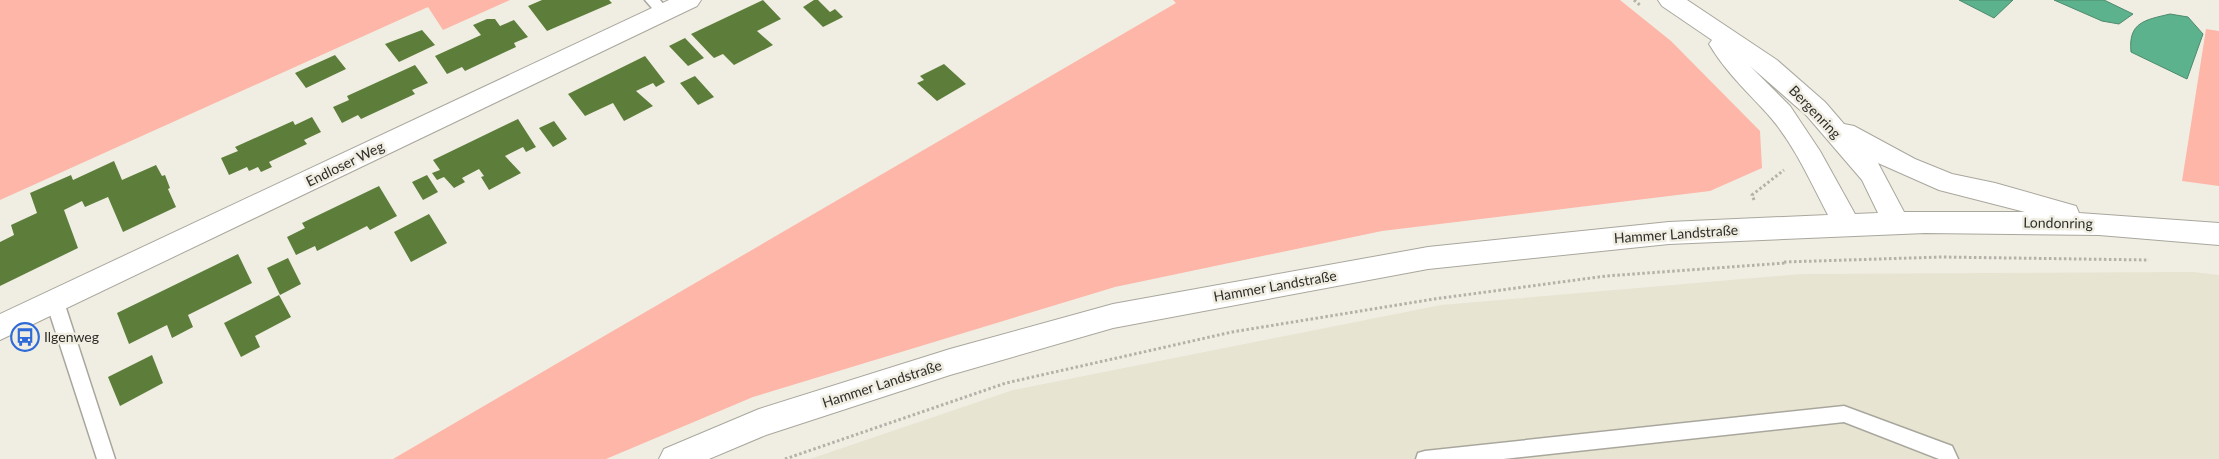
<svg xmlns="http://www.w3.org/2000/svg" width="2219" height="459" font-family="Lato,sans-serif">
  <style>
    .built { fill: #e7e4d1 }
    .green { fill: #fdb6a7 }
    .water { fill: #5bb28c; stroke: #4e8a6e }
    .building { fill: #5d7e3b }
    .lines { fill: none; stroke-linecap: round; stroke-linejoin: round }
    .service-casing { stroke: #a9a79d; stroke-width: 3 }
    .minor-casing { stroke: #a9a79d; stroke-width: 2 }
    .secondary-casing { stroke: #a9a79d; stroke-width: 2 }
    .path { stroke: #b3b1a8; stroke-width: 3; stroke-dasharray: 2.5 2.5; stroke-linecap: butt }
    .service { fill: #fff; fill-rule: evenodd }
    .minor { fill: #fff; fill-rule: evenodd }
    .secondary { fill: #fff; fill-rule: evenodd }
    .labels { text-anchor: middle; stroke-width: 5; stroke-linejoin: round; paint-order: stroke }
    .street-label { font-size: 14px; fill: #2e2e29; stroke: #f0eee3 }
    .poi-label { font-size: 14px; fill: #2e2e29; stroke: #f0eee3; text-anchor: start }
  </style>
  <rect width="100%" height="100%" fill="#f0eee3"/>
  <path class="built" d="M2193 272 2219 275V459H810L1013 390 1441 305 1801 274Z"/>
  <path class="green" d="M0 0H510L443 30 428 7 0 200Z
    M1173 0H1620L1671 41 1760 131 1762 168 1710 191 1382 231 1115 287 753 397 606 459H393L1176 3Z
    M2206 29 2219 31V186L2182 181Z"/>
  <path class="water" d="M1959 0H2013L1994 18Z
    M2054 0H2104L2133 14 2119 24 2102 21Z
    M2170 14 2188 17 2203 34 2187 79 2131 52C2128 22 2145 20 2170 14Z"/>
  <path class="building" d="M542 0H609L612 3 547 31 528 6Z
    M763 0 781 19 757 31 773 45 734 65 723 54 714 58 710 54 691 34Z
    M814 0H818L830 12 835 9 843 17 823 27 803 7Z
    M487 19H495L500 26 514 20 528 37 514 43 516 47 465 71 462 67 447 74 435 56 481 35 473 25Z
    M422 30 435 45 399 62 385 44Z
    M685 38 704 58 688 66 669 46Z
    M335 55 346 69 306 88 295 73Z
    M645 56 665 82 656 87 653 83 636 91 653 106 624 121 613 103 585 116 568 94Z
    M944 64 966 84 937 101 917 83 924 80 920 76Z
    M415 65 428 83 412 90 415 94 361 119 358 115 342 123 333 107 349 100 347 96Z
    M695 76 714 97 698 105 680 83Z
    M312 117 321 132 304 140 307 144 269 162 272 167 261 172 258 167 249 171 247 167 229 175 221 158 238 151 235 147 293 121 295 125Z
    M518 119 536 147 526 152 523 147 505 156 521 173 489 190 481 177 484 176 479 169 462 178 465 182 454 188 444 177 437 180 432 173 440 170 433 160Z
    M554 121 567 139 553 147 539 128Z
    M114 161 122 180 156 165 162 176 165 175 170 188 168 189 176 207 123 232 108 197 85 207 82 201 64 210 78 248 0 286V242L14 235 11 225 37 213 30 193 71 175 73 180Z
    M427 175 438 192 423 200 412 182Z
    M379 186 397 216 370 230 367 226 317 251 315 246 296 255 287 237 305 228 302 223Z
    M429 214 447 243 411 262 394 232Z
    M238 254 252 283 188 315 193 327 172 338 167 325 129 344 117 313Z
    M288 258 301 284 280 295 267 268Z
    M279 295 291 317 255 336 260 347 241 357 224 323Z
    M152 355 163 383 120 406 108 377Z"/>
  <g class="lines">
    <defs>
      <path id="service" d="M645 0H660L670 12 668 15H658Z
        M55 295 61 297 64 302 115 459H97L46 302 49 297Z
        M1844 406 1952 446 1958 459H1939L1844 422 1503 459H1416L1418 453 1425 451Z"/>
      <path id="minor" d="M669 0H701L697 6 0 340V314Z"/>
      <path id="secondary" d="M1658 0H1687L1777 60 1825 102 1844 124 1854 126 1915 159 1952 174 1995 183 2076 206 2079 213 2219 223V245L2099 235 1925 233 1669 244 1428 269 1113 328 950 375 766 435 709 459H659L664 449 759 409 950 349 1113 304 1428 247 1669 222 1828 215C1811 183 1795 146 1771 118 1750 94 1726 73 1709 44L1712 40 1662 6ZM1750 66 1807 116 1862 180 1878 213 1855 214 1820 151 1790 106ZM1878 163 1939 190 2025 212H1904Z"/>
    </defs>
    <use href="#service" class="service-casing"/>
    <use href="#minor" class="minor-casing"/>
    <use href="#secondary" class="secondary-casing"/>
    <path class="path" d="M1634 0 1641 6
      M1754 200 1752 195 1784 170
      M1784 262 1942 257 2149 260
      M785 459 1006 383 1232 332 1434 299 1606 276 1785 263"/>
    <use href="#service" class="service"/>
    <use href="#minor" class="minor"/>
    <use href="#secondary" class="secondary"/>
  </g>
  <defs>
    <symbol id="bus-ring" viewBox="-11 -11 22 22"><circle r="9.5" fill="#f0eee3" stroke="#2e6ad8" stroke-width="1.5"/><path d="M-5-6H5V4H4V6H2V4H-2V6H-4V4H-5ZM-3.5-4V0h7V-4ZM-3.5 1.2v1.5H-2V1.2ZM2 1.2v1.5H3.5V1.2Z" fill="#2e6ad8"/></symbol>
  </defs>
  <g fill-rule="evenodd">
    <use href="#bus-ring" x="9" y="321" width="32" height="32"/>
  </g>
  <g class="labels">
    <g class="street-label">
      <text transform="translate(1815 112) rotate(46)" y="5">Bergenring</text>
      <text transform="translate(345 164) rotate(-26)" y="5">Endloser Weg</text>
      <text transform="translate(2058 223) rotate(1)" y="5">Londonring</text>
      <text transform="translate(1676 234) rotate(-4)" y="5">Hammer Landstraße</text>
      <text transform="translate(1275 286) rotate(-10)" y="5">Hammer Landstraße</text>
      <text transform="translate(882 384) rotate(-18)" y="5">Hammer Landstraße</text>
    </g>
    <g class="poi-label">
      <text x="44" y="342">Ilgenweg</text>
    </g>
  </g>
</svg>
